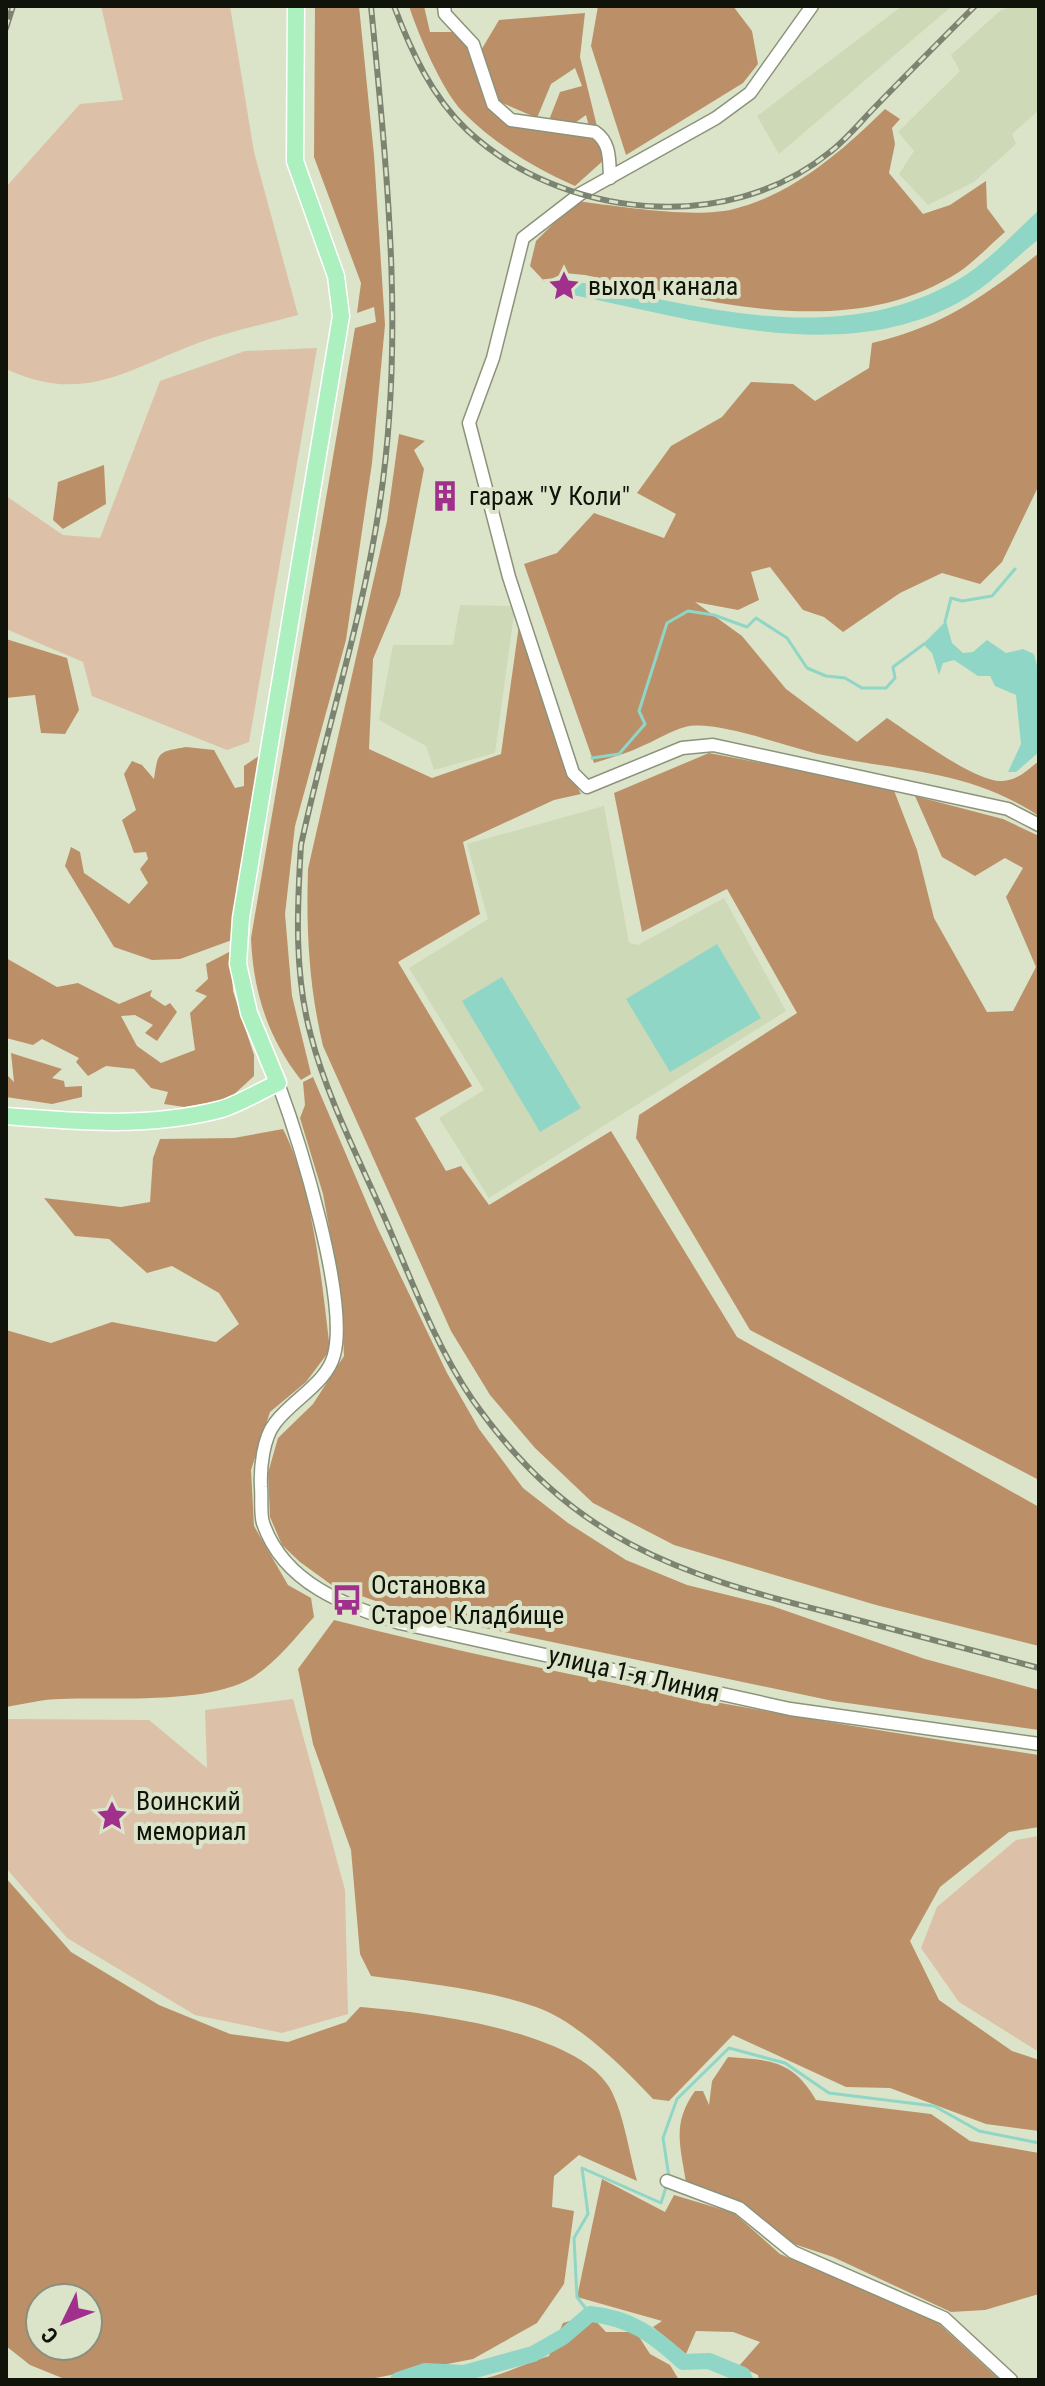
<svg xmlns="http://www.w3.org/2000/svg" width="1045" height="2386" font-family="'Roboto Condensed',sans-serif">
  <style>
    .built { fill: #ced9b7 }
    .green { fill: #dcc0a7 }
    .forest { fill: #bb9069; fill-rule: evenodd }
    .water { fill: #8fd6c7 }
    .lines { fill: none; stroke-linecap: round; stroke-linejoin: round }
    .stream { stroke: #8fd6c7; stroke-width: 3 }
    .river { stroke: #8fd6c7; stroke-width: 16 }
    .minor-casing { stroke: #8b937a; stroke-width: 15 }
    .major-casing { stroke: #fff; stroke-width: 19 }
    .minor { stroke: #fff; stroke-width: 12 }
    .major { stroke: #adf0c0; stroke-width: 16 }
    .rail-casing { stroke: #7d8371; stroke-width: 6 }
    .rail { stroke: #dbe4c9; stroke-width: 3; stroke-dasharray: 9; stroke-linecap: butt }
    .labels { text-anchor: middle; stroke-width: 8; stroke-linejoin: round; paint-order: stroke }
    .poi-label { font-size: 26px; fill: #10130a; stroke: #dbe4c9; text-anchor: start }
    .street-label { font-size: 26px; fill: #10130a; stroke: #dbe4c9 }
  </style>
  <rect width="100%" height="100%" fill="#dbe4c9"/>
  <path class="built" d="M902 6H952L779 154 757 116Z
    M1014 6H1039V110L1012 134 1016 144 974 182 928 205 899 174 914 151 898 132 960 71 951 55 1001 10Z
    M460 605 515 606 495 753 434 770 426 746 379 720 393 645H453Z
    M604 806 629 943 638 945 724 898 786 1011 489 1198 439 1118 484 1090 409 968 488 919 467 844Z"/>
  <path class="green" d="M101 6H230L254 152 298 315C265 324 230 331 198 343 126 370 84 405 6 369V187L80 104 123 100Z
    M317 348 249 742 227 750 92 696 83 662 6 629V496L63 535 100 538 160 381 245 351Z
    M293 1699 345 1890 348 2014 282 2033 195 2015 67 1938 6 1868V1719L149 1720 207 1768 205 1710Z
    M1039 1836V2052L959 2002 921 1948 937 1907 1016 1840Z"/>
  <path class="forest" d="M315 6H359L374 155 385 325 372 463 346 640 295 826 285 914 292 996 311 1074 301 1080C268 1038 253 992 251 938L355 328 376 322 374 307 357 313 361 283 314 157Z
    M409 6H424L430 32H455L466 41 509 123 558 134H591L586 115 572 125 549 120 560 92 582 86 575 68 551 84 537 118 500 102 480 52 499 20 585 13 580 57 605 159 575 186C534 168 493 143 462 111 442 90 418 34 409 6Z
    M598 6H733L752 31 758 64 743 83 626 155 591 46Z
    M885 109 900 119 892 128 895 144 889 173 923 214 950 205 986 181 987 208 1005 232C990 245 975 261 959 272 848 344 704 300 585 275L564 273 545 282 530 266 536 241 576 201C618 206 694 219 734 209 794 194 843 150 885 109Z
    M1039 253V485L1002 562 980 584 942 573 900 593 843 632 824 617 803 610 770 567 751 572 759 600 738 610 695 602 742 636 786 689 857 742 887 718C910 733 976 783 1002 781 1019 780 1027 770 1039 761V816C967 769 903 772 823 755 790 748 715 719 685 727 670 731 655 741 640 747 626 754 609 758 594 763L524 564 557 553 594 513 664 538 676 514 637 493 671 446 722 417 751 382 793 384 815 401 869 368 872 343C941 327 984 297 1039 253Z
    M399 434 425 441 414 450 424 469 400 595 373 659 369 749 432 778 501 754 519 625 566 765 581 794 554 800 463 842 480 914 398 962 472 1086 415 1118 446 1171 461 1166 489 1205 611 1131 737 1337 1039 1507V1646L876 1605 674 1545 593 1503 535 1448 490 1395 451 1331 323 1046C309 987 306 930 308 869L387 521Z
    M104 465 106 504 63 529 53 520 58 482Z
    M6 639 67 658 79 710 65 734 41 733 35 695 6 698Z
    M186 747 214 750 235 788 244 786V766L260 755 232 940 180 959 152 960 114 947 65 866 71 847 80 852 84 873 129 904 148 883 140 869 148 859 146 852 134 853 122 820 136 810 124 774 132 761 142 765 154 779C158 751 158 752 186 747Z
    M709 753 893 788 917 850 934 918 987 1012 1013 1011 1036 967 1006 897 1023 868 1005 858 975 876 942 857 915 796 1003 819 1039 836V1480L750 1330 636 1138 639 1115 797 1013 727 889 642 932 614 793Z
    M231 951 233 991 254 1055V1076L229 1099 184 1107 164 1104 168 1092 151 1088 134 1069 106 1066 88 1076 76 1062 79 1058 42 1039 33 1045 6 1038V958L57 987 78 983 119 1004 152 990 150 996 165 1006 170 1003 177 1012 157 1041 145 1033 153 1025 135 1015 121 1016 137 1046 161 1063 195 1050 190 1013 207 996 195 991 208 979 206 964Z
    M11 1053 62 1069 52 1078 64 1081 65 1087 82 1086V1097L52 1104 6 1097V1074L14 1082Z
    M313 1077 377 1227 447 1373 479 1429 523 1488 568 1523 626 1560 687 1585 772 1606 925 1659 1039 1690V1730L833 1701 404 1611 333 1586 300 1562 282 1545 270 1517 268 1473 278 1438 313 1404 344 1356 341 1293 323 1194 300 1118 305 1105 303 1082Z
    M283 1129C313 1188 322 1283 330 1350L306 1382 270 1412 251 1470 254 1526 288 1585 311 1598 314 1617C294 1639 272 1668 246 1681 199 1704 113 1697 61 1699 43 1699 24 1704 6 1707V1330L51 1343 112 1322 216 1342 239 1324 219 1293 172 1266 147 1273 109 1239 75 1236 44 1198 121 1207 150 1202 153 1158 160 1139 234 1138Z
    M334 1620C565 1679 803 1720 1039 1755V1827L1009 1832 940 1887 910 1941 939 2000 1012 2051 1039 2060V2131L986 2124 890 2088 846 2087 733 2035 669 2101 653 2099C624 2068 577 2021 536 2007 485 1989 425 1983 371 1976L360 1954 351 1850 313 1744 298 1669Z
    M6 1878 71 1952 159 2005 230 2034 288 2042 346 2022 360 2007C423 2012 582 2030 612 2092 625 2119 629 2153 637 2181L579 2155 554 2176 552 2207 574 2211 564 2284 537 2323 473 2359 365 2380H67L30 2365 6 2346ZM40 2298H88V2346H40Z
    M728 2057C770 2060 793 2060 816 2100L931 2114 970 2141 1039 2153V2294L985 2310 951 2312 833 2257 791 2243 748 2207 686 2182C680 2145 672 2123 695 2091H703L709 2105 712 2081Z
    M602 2179 665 2212 674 2195 734 2213 780 2254 935 2320 1000 2380H759L758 2375 739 2366 760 2342 733 2332 696 2331 686 2354 653 2327 662 2321 577 2297Z
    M590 2315 606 2332H636L650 2354 670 2365 679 2380H475C502 2376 523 2364 549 2356L563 2323Z"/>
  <path class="water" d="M1039 210V239C1016 257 993 282 968 297 848 370 695 319 568 294L570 280C695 306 837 349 956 281 986 264 1013 234 1039 210Z
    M946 621 952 643 963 653 973 652 987 640 1006 653 1023 649 1034 654 1039 674V752L1016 772H1008L1021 744 1016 695 995 686 990 676H978L954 660 943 663 939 675 932 653 923 644Z
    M717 944 761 1018 670 1072 626 999Z
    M502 977 581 1108 540 1132 462 1001Z"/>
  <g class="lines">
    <path class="stream" d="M945 622 951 598 962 601 992 596 1015 569
      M592 758 619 754 645 724 639 711 667 623 688 611 714 615 747 627 756 618 787 638 807 668 826 676 845 678 862 688H886L895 678 893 667 924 644
      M669 2177 663 2138 677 2099 729 2048 785 2063 829 2093 934 2106 979 2131 1039 2143
      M590 2314 577 2297 574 2238 588 2214 582 2168 661 2203 667 2184"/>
    <path class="river" d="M398 2380 425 2371 464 2373 533 2354 563 2337 590 2314C631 2318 653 2335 683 2362L709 2361 743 2375 745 2380"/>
    <defs>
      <path id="minor" d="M444 6 445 14 473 44 493 104 511 120 595 132C611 143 609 160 610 178
        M812 6 750 93 716 118 580 194 523 238 493 358 469 423 509 577 573 773 587 787 682 748 713 745 1008 809 1039 825
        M278 1083C299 1140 349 1299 334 1355 327 1383 292 1400 275 1423 263 1438 260 1468 261 1487 262 1498 260 1513 263 1523 284 1584 345 1605 400 1623L790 1709 1039 1744
        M667 2181 739 2208 793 2252 944 2318 1011 2380"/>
      <path id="major" d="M6 1116C78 1122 151 1128 222 1109 241 1103 260 1091 278 1083L249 1013 238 964 241 918 341 316 336 276 295 161 296 6"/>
    </defs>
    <use href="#minor" class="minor-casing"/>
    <use href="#major" class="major-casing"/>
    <use href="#minor" class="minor"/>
    <use href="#major" class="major"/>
    <defs>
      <path id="rail" d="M371 6C387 172 405 336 380 502 363 618 326 730 301 845 297 909 294 974 311 1036 327 1097 358 1157 383 1214 410 1276 434 1343 472 1399 571 1540 676 1574 835 1614 903 1632 971 1650 1039 1668
        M394 6C411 51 432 97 467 130 562 219 727 236 830 152 847 139 862 120 877 105 909 72 942 39 975 6
        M6 28 13 6"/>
    </defs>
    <use href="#rail" class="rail-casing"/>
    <use href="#rail" class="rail"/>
  </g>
  <defs>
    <symbol id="sight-bare" viewBox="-9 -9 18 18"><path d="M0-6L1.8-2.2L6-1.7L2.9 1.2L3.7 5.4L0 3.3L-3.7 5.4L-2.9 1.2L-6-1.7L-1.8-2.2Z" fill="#a1308c" stroke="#dbe4c9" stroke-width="2.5" paint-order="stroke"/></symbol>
    <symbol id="building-bare" viewBox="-9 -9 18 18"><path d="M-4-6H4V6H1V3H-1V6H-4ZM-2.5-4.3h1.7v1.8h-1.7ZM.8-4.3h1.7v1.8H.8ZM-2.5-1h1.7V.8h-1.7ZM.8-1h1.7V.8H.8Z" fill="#a1308c" stroke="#dbe4c9" stroke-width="2.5" paint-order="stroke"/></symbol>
    <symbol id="bus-bare" viewBox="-9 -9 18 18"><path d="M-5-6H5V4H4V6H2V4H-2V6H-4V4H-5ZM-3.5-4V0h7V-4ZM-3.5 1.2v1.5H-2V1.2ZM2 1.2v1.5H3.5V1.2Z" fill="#a1308c" stroke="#dbe4c9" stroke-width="2.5" paint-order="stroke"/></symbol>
  </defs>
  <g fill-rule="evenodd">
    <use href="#sight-bare" x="542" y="264" width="44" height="44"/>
    <use href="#building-bare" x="423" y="474" width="44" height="44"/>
    <use href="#bus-bare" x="325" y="1578" width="44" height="44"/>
    <use href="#sight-bare" x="90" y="1794" width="44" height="44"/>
  </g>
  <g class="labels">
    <g class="poi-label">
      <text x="588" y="295">выход канала</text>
      <text x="469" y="505">гараж "У Коли"</text>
      <text x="371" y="1594">Остановка<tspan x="371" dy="30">Старое Кладбище</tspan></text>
      <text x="136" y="1810">Воинский<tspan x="136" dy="30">мемориал</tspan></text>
    </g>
    <g class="street-label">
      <text transform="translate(634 1674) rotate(13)" y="9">улица 1-я Линия</text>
    </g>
  </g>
  <rect width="1045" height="2386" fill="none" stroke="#10130a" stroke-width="16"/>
  <g transform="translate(64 2322) rotate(227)"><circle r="38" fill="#dbe4c9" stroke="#8a907d" stroke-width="2"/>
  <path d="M0-6L14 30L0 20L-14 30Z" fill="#a1308c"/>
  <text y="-12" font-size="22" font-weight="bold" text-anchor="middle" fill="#10130a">С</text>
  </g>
</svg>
